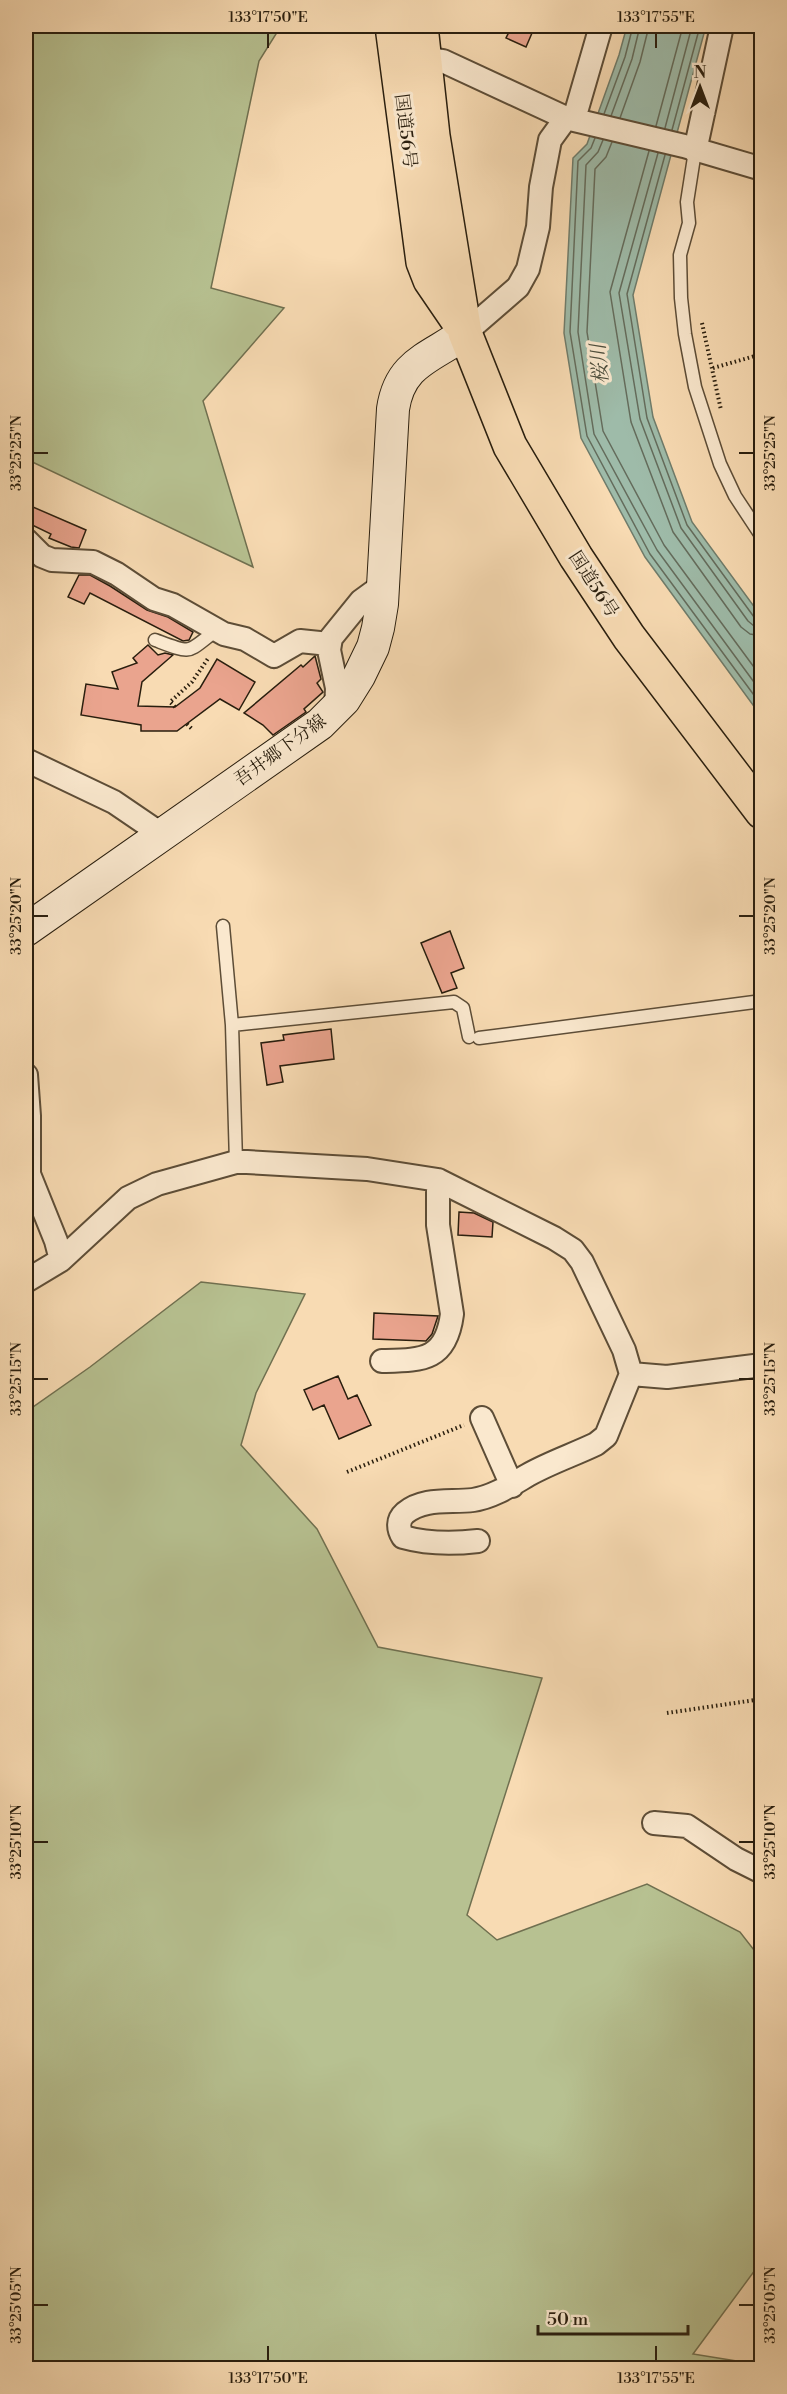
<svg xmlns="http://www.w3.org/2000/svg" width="787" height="2394" font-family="'Libre Bodoni','Noto Serif JP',serif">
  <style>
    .green { fill: #b7c191; stroke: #707050; stroke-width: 1.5 }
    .water { fill: #9ebba9; stroke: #6f7c6b; stroke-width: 1.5 }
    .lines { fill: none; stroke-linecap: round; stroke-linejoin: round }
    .shore { stroke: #646c5c; stroke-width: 1.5 }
    .building { fill: #eaa48e; stroke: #291e0e; stroke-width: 1.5 }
    .lane-casing { stroke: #5d4d37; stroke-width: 15 }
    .street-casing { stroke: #5d4d37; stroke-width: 26 }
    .secondary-casing { stroke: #291e0e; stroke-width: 34 }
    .highway-casing { stroke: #291e0e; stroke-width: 36 }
    .path { stroke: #291e0e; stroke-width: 4; stroke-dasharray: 1.5 3; stroke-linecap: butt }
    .lane { stroke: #fae8ce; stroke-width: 12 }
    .street { stroke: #fae8ce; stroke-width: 22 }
    .secondary { stroke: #fae8ce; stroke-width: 32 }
    .highway { stroke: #f8dbb3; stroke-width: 33 }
    .ticks { fill: none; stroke: #291e0e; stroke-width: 2 }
    .labels { text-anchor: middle; stroke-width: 6; stroke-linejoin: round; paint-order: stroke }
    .street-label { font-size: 18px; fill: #291e0e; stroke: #fae8ce }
    .water-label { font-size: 20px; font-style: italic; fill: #4c4d3c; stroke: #fae8ce }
    .neatline { fill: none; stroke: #291e0e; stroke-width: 2 }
    .ticks-label { font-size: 15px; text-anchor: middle; fill: #291e0e }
  </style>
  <rect width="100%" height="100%" fill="#f8dbb3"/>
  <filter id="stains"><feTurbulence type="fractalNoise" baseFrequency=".00333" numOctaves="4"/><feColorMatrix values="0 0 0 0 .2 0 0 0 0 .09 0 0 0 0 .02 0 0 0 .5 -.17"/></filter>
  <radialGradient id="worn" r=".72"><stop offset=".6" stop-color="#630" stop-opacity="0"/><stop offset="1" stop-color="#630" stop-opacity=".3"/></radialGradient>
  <path class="green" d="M26 26H281L259 61 211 288 284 308 203 401 253 567 26 459Z
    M201 1282 305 1294 256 1393 241 1445 317 1529 378 1647 542 1678 467 1915 497 1940 647 1884 740 1932 761 1959V2262L693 2354 761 2365V2368H26V1412L90 1367Z"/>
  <path class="water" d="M627 26H706L633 295 653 417 692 522 761 616V716L645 557 581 438 564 333 573 158 587 144 619 55Z"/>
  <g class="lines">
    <path class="shore" d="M604 114 625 57 633 26
      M611 116 632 59 640 26
      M620 118 640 62 649 26
      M656 126 683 26
      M665 128 692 26
      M672 130 700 26
      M595 138 591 148 578 161 570 332 587 436 650 554 762 706
      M603 140 598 152 586 165 578 332 594 434 657 550 762 693
      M612 142 606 157 595 169 587 332 603 431 664 545 762 678
      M649 151 610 292 631 422 673 532 741 627 750 634 762 636
      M658 153 619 293 640 419 681 528 748 621 754 626 762 627
      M665 155 627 294 647 418 687 525 754 617 762 619"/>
  </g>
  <path class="building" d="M512 26H535L526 47 506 38Z
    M26 504 86 530 79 548 71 547 49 538 51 534 26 522Z
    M79 575H90L110 586 147 610 168 617 193 632 189 640 183 641 90 593 84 604 68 597Z
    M148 645 158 655 165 653 173 655 142 682 138 706 175 707 200 688 217 659 255 682 239 710 220 699 177 731H141V725L81 715 86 684 118 689 112 672 137 663 133 658Z
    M315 656 321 679 317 683 323 692 304 709 306 712 273 735 263 725 244 713 301 665 303 667Z
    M450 931 464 968 451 973 457 988 442 993 421 943Z
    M331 1029 334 1059 280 1066 283 1082 267 1085 261 1043 284 1040 283 1035Z
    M459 1212 474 1213 493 1222 492 1237 458 1235Z
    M374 1313 438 1316 432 1334 426 1341 373 1339Z
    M338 1376 348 1399 357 1395 371 1425 339 1439 324 1405 313 1410 304 1390Z"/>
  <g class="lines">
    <defs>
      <path id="lane" d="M695 151 687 202 689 223 680 255 681 298 685 334 695 387 720 464 735 496 762 537
        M155 640C195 655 185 653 217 630
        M223 926 232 1025 236 1162
        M232 1025 454 1002 463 1008 469 1037
        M479 1038 762 1001"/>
      <path id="street" d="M424 58 443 61 566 118 684 146 762 169
        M574 119 601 26
        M695 151 722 26
        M465 333 518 287 528 269 538 227 541 187 550 140 566 118
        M26 540 42 556 52 560 93 562 117 574 154 599 173 605 224 634 245 639 274 656 300 641 329 644
        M336 709 337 688 329 650 331 638 361 601 383 585
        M26 760 114 802 161 834
        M26 1075 29 1116V1174L56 1241 61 1260
        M26 1281 61 1260 128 1198 157 1184 236 1162H247L367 1169 438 1180 554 1238 573 1250 582 1262 624 1350 631 1374 606 1436 596 1444C573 1455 549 1463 528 1475 511 1485 493 1497 473 1500 450 1503 425 1497 405 1513 397 1520 398 1529 403 1537 428 1544 452 1544 478 1541
        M382 1361C422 1360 446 1361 452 1314L438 1225V1180
        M631 1374 667 1377 762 1365
        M482 1418 512 1486
        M654 1823 687 1826 736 1859 762 1872"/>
      <path id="secondary" d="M26 930 320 724 344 700 359 676 373 647 378 628 382 604 393 409C400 362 431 358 465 333"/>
      <path id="highway" d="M392 26 423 262 430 280 458 321
        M421 26 433 136 465 333 510 446 576 557 629 637 762 812"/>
    </defs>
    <use href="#lane" class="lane-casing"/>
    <use href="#street" class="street-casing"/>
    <use href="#secondary" class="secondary-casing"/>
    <use href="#highway" class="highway-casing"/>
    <path class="path" d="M702 323 721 410
      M713 368 762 354
      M175 707 170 702 192 682 209 657
      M187 724 192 729
      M347 1472 464 1425
      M667 1713 762 1699"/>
    <use href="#lane" class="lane"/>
    <use href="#street" class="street"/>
    <use href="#secondary" class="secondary"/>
    <use href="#highway" class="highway"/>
  </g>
  <path class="ticks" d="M268 33V48M656 33V48M33 453H48M739 453H754M33 916H48M739 916H754M33 1379H48M739 1379H754M33 1842H48M739 1842H754M33 2305H48M739 2305H754M268 2346V2361M656 2346V2361"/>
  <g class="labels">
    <g class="street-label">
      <text transform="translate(406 131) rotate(83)" y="6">国道56号</text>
      <text transform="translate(594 584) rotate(57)" y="6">国道56号</text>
      <text transform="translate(280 750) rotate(-36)" y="6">吾井郷下分線</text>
    </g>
    <g class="water-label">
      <text transform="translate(599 364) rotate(-95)" y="7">桜川</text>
    </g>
  </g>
  <rect width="787" height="2394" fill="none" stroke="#f8dbb3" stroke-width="66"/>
  <g transform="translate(700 87)" stroke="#fae8ce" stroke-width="4.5" paint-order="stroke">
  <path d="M0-4.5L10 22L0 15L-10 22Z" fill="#291e0e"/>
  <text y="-9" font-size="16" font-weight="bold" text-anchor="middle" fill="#291e0e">N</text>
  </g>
  <path d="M538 2325v9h150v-9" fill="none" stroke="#291e0e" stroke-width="3"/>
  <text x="547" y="2325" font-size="18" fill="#291e0e" stroke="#fae8ce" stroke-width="4.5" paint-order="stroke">50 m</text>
  <rect x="33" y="33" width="721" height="2328" class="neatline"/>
  <g class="ticks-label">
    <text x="268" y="22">133°17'50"E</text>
    <text x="656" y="22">133°17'55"E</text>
    <text transform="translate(16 453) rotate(-90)" y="5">33°25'25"N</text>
    <text transform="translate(770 453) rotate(-90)" y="5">33°25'25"N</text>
    <text transform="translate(16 916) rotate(-90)" y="5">33°25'20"N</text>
    <text transform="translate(770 916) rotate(-90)" y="5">33°25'20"N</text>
    <text transform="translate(16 1379) rotate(-90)" y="5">33°25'15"N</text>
    <text transform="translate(770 1379) rotate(-90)" y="5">33°25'15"N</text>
    <text transform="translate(16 1842) rotate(-90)" y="5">33°25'10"N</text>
    <text transform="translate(770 1842) rotate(-90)" y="5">33°25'10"N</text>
    <text transform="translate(16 2305) rotate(-90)" y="5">33°25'05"N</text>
    <text transform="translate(770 2305) rotate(-90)" y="5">33°25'05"N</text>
    <text x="268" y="2383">133°17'50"E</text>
    <text x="656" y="2383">133°17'55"E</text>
  </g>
  <rect width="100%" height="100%" filter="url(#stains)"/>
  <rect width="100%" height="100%" fill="url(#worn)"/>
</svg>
